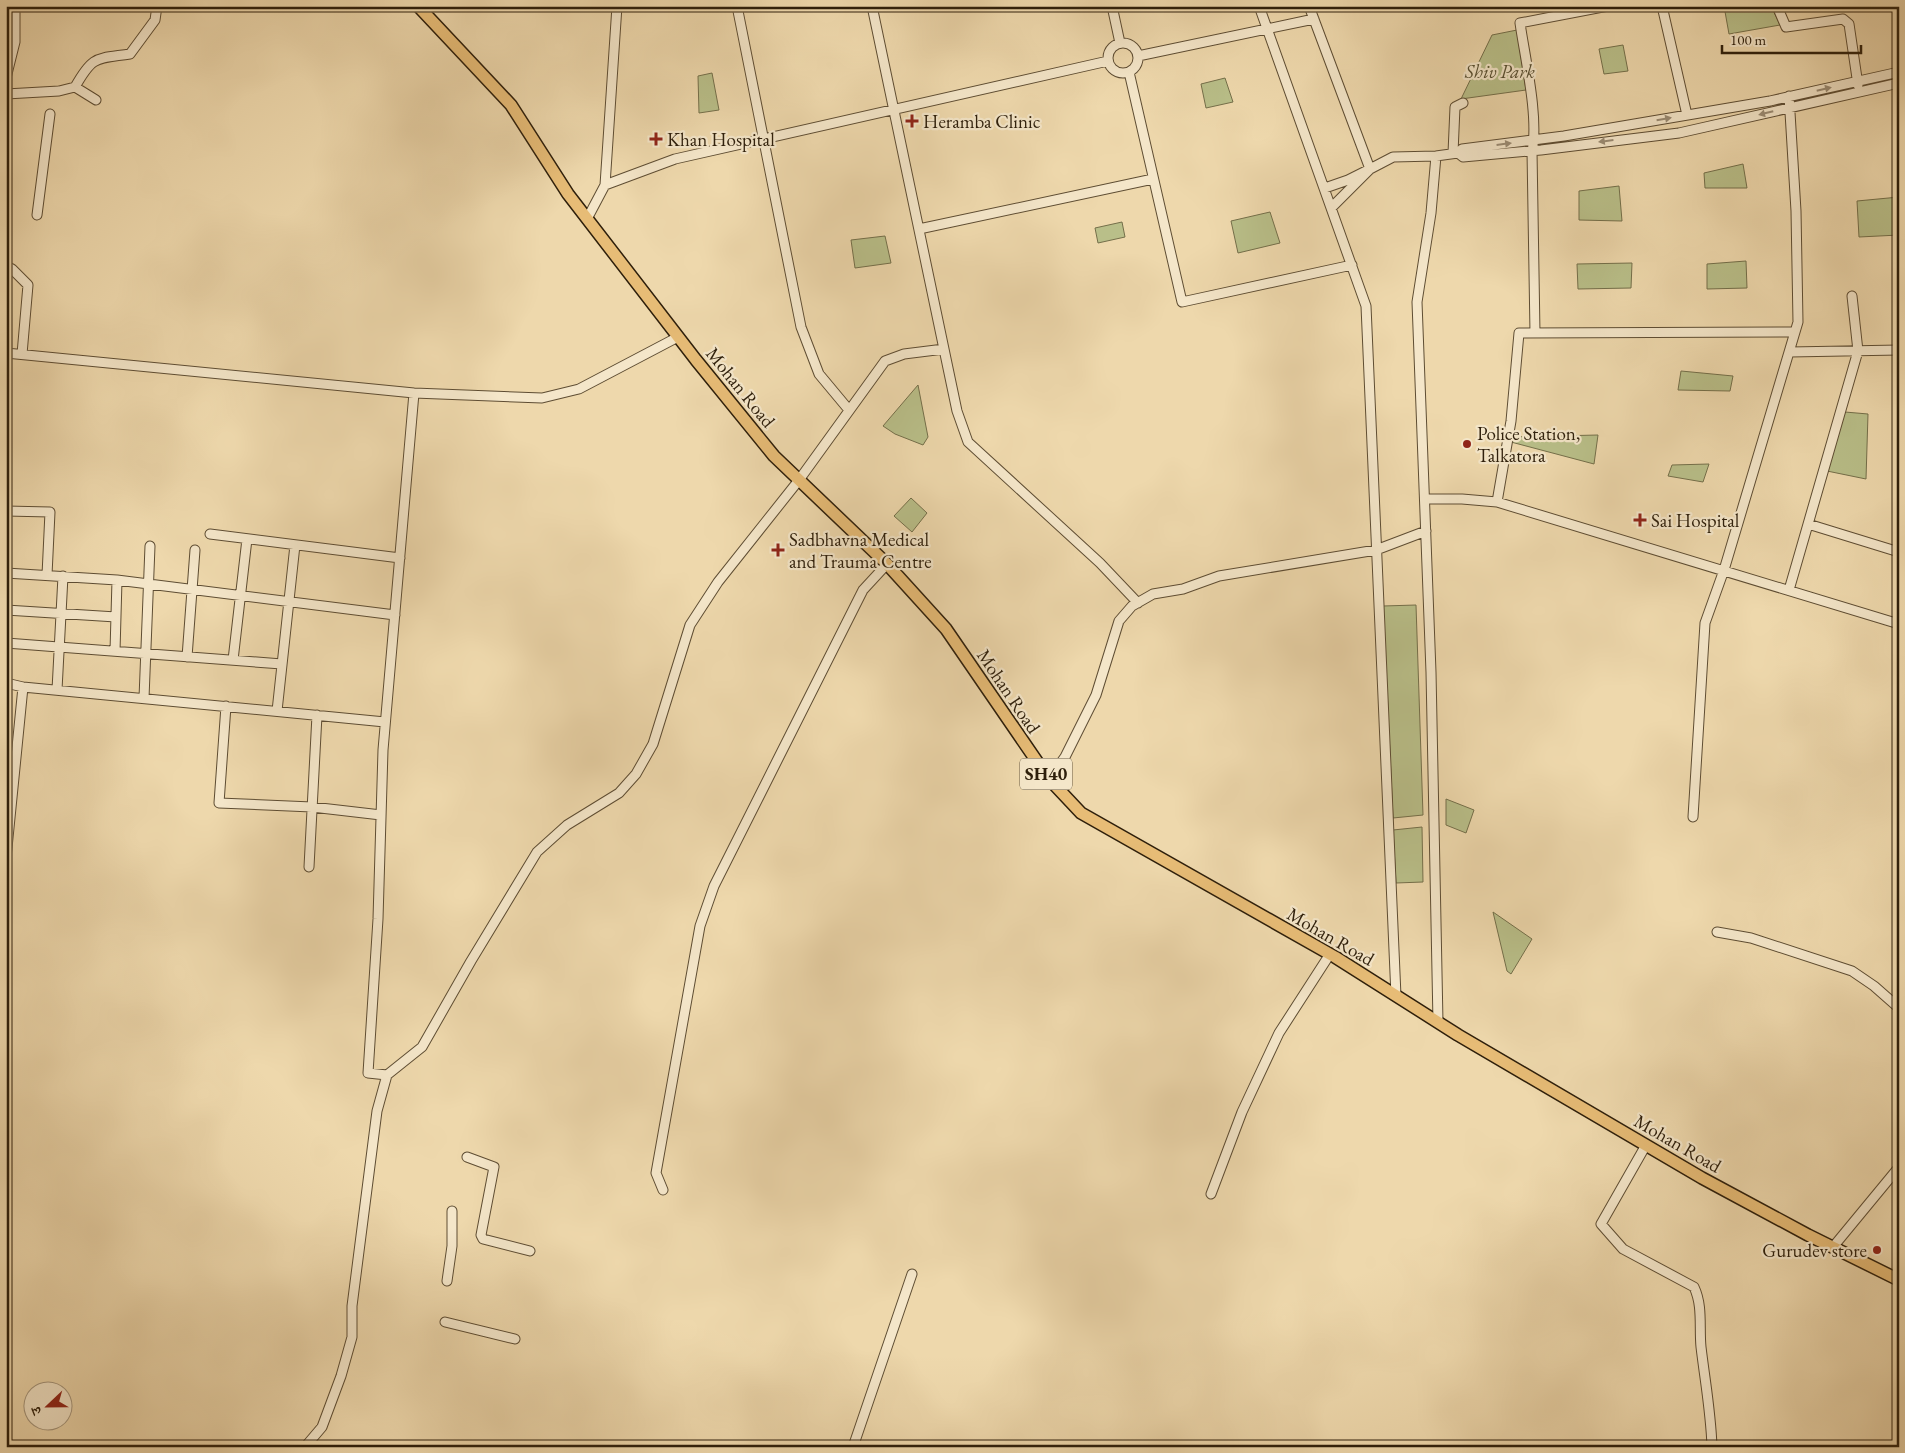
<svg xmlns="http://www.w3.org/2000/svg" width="1905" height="1453" font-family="'EB Garamond','Noto Serif Devanagari',serif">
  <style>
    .green { fill: #b9bf89; stroke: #746f4a }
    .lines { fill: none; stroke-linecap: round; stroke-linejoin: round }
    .minor-casing { stroke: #5e4d33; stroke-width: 11 }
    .major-casing { stroke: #2e1f0b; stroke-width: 14 }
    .minor { stroke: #f4e6c9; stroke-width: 9 }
    .major { stroke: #e7bc76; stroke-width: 11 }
    .oneway { fill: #9b8c74 }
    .poi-dot { fill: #8f2418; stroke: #f4e6c9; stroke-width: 2 }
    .labels { text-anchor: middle; stroke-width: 4.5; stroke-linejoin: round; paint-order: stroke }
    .shield { fill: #f4e6c9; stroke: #695b44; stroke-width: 1 }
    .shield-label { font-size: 18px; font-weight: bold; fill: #2e1f0b }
    .park-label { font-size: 19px; font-style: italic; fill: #584f31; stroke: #f4e6c9 }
    .poi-label { font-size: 19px; fill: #2e1f0b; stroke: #f4e6c9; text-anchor: start }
    .street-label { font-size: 19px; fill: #2e1f0b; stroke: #f4e6c9 }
  </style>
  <rect width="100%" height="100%" fill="#eed8ac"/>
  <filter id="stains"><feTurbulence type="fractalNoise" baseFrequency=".004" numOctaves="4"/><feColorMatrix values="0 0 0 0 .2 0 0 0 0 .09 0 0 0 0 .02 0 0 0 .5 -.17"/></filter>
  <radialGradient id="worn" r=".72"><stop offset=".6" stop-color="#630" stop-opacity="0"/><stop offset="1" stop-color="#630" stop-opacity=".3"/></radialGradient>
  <path class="green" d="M1724 6H1771L1780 25 1729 34Z
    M1517 30 1526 90 1461 99 1492 35Z
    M1623 45 1628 71 1604 74 1599 49Z
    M712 73 719 110 699 113 698 76Z
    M1225 78 1233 102 1206 108 1201 84Z
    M1743 164 1747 188H1705L1704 173Z
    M1619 186 1622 221 1579 220V191Z
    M1899 197V235L1859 237 1857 201Z
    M1270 212 1280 243 1238 253 1231 221Z
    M1122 222 1125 237 1098 243 1095 228Z
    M885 236 891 263 855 268 851 240Z
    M1746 261 1747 288 1707 289V264Z
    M1632 263 1631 288 1578 289 1577 264Z
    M1681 371 1733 376 1730 391 1678 390Z
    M918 385 928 437 923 445 895 434 883 426Z
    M1845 412 1868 414 1866 479 1827 471Z
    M1598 435 1594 464 1511 442 1512 437Z
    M1709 464 1703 482 1668 476 1672 465Z
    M911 498 927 513 912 532 894 516Z
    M1416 605 1423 815 1393 818 1383 606Z
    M1446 799 1474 810 1466 833 1446 825Z
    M1422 827 1423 882 1396 883 1393 830Z
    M1493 912 1532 939 1511 974 1507 971Z"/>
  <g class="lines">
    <defs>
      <path id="minor" d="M737 6 801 327 819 374 849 410
        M872 6 957 411 968 442 1100 563 1138 603
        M1112 6 1120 43
        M1259 6 1366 306 1396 996
        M1309 6 1370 169 1348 180 1325 188
        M1662 6 1687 115
        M1777 6 1786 27 1843 19 1849 24 1858 85
        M1108 58a15 15 0 1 1 30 0a15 15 0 1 1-30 0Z
        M1138 56 1314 19
        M1129 72 1182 302 1352 265
        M6 78 15 42V6
        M75 87 96 100
        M6 94 59 91 75 87C93 55 96 59 130 54L155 20 157 6
        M1453 153 1455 107 1463 103
        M1458 153 1462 149 1564 136 1770 101 1899 72
        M1436 156 1431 213 1417 302 1431 672 1438 1022
        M605 185 675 159 1108 61
        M1332 207 1370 169 1393 157 1436 156 1458 153 1463 157 1541 150 1679 133 1899 83
        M37 215 50 114
        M587 219 605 185 617 6
        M919 229 1153 179
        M6 266 12 269 28 285 22 354
        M1535 333 1532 151C1539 118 1525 58 1520 23L1608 6
        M1790 352 1899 350
        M6 353 414 393 542 398 579 389 678 337
        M1425 499H1462L1497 502 1899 624
        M1497 502 1511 421 1519 333 1795 332
        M6 511 50 512 47 575
        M1808 524 1899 552
        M210 534 400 558
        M6 573 117 580 395 615
        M1789 590 1858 351 1852 296
        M6 610 116 617
        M6 643 282 664
        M115 651 117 580
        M187 657 195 550
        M233 660 247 539
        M6 683 23 687 385 722
        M57 690 63 576
        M144 698 150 546
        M226 706 219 803 312 807 381 815
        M277 711 295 545
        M1049 779 1065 757 1096 695 1119 621 1132 606 1153 594 1183 589 1219 576 1376 550 1426 531
        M1693 817 1705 623 1724 570 1798 322 1796 211 1789 96
        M6 858 23 687
        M309 867 317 715
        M1717 932 1751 938 1852 971 1874 986 1899 1008
        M387 1075 368 1073 378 919 383 750 414 393
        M1646 1145 1601 1224 1623 1249 1694 1287C1703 1306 1699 1327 1701 1347 1705 1381 1711 1413 1712 1447
        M467 1157 494 1167 481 1235 483 1239 530 1251
        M663 1190 656 1173 700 926 714 886 863 590 887 564
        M1211 1194 1242 1112 1279 1033 1330 954
        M1833 1247 1899 1167
        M447 1281 452 1246V1211
        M445 1322 515 1339
        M305 1447 322 1427 341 1376 352 1337V1306L377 1111 387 1075 422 1047 471 961 537 852 567 825 619 793 636 774 653 744 690 625 718 582 799 480 885 361 904 354 944 349
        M853 1447 912 1274"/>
      <path id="major" d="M418 6 511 105 568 194 696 360 774 456 887 564 946 629 1049 779 1081 813 1335 957 1458 1035 1702 1178 1808 1235 1899 1280"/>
    </defs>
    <use href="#minor" class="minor-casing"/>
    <use href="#major" class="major-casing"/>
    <use href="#minor" class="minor"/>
    <use href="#major" class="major"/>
  </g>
  <defs><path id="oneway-solid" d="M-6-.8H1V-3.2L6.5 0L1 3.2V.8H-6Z" transform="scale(1.25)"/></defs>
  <g class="oneway">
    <use href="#oneway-solid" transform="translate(1824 89) rotate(-13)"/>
    <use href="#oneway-solid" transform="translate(1766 113) rotate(166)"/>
    <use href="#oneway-solid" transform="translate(1664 119) rotate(-10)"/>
    <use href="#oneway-solid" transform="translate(1606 141) rotate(173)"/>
    <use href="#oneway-solid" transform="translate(1504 144) rotate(-7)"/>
  </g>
  <g class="poi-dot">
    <path d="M909.5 113.5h5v5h5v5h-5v5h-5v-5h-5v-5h5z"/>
    <path d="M653.5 131.5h5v5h5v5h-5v5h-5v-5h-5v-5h5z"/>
    <circle cx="1467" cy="444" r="5"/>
    <path d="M1637.5 512.5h5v5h5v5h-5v5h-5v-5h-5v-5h5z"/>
    <path d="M775.5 542.5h5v5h5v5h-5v5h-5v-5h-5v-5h5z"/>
    <circle cx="1877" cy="1250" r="5"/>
  </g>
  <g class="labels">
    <rect class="shield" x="1020" y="758.5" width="52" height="31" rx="4"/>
    <g class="shield-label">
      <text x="1046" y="780">SH40</text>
    </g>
    <g class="park-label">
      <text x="1500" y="78">Shiv Park</text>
    </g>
    <g class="poi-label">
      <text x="923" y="128">Heramba Clinic</text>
      <text x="667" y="146">Khan Hospital</text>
      <text x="1477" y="440">Police Station,<tspan x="1477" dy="22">Talkatora</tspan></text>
      <text x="1651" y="527">Sai Hospital</text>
      <text x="789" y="546">Sadbhavna Medical<tspan x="789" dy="22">and Trauma Centre</tspan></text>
      <text x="1867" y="1257" text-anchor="end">Gurudev store</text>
    </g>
    <g class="street-label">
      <text transform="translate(741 387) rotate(51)" y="7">Mohan Road</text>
      <text transform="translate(1009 691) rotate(56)" y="7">Mohan Road</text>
      <text transform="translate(1331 936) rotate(30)" y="7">Mohan Road</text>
      <text transform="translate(1678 1143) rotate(30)" y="7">Mohan Road</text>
    </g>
  </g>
  <rect width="1905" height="1453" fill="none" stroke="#eed8ac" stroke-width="25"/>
  <rect x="8" y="8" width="1890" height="1438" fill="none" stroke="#2e1f0b" stroke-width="2.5"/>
  <rect x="12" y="12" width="1880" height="1428" fill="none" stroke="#2e1f0b"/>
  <g transform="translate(48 1406) rotate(248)"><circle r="24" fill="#f4e6c9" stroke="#a5967d"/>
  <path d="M0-4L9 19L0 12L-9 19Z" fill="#8f2418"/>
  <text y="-8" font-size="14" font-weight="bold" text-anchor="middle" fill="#2e1f0b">उ</text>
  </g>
  <path d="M1722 45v8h139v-8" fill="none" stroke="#2e1f0b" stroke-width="2.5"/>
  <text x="1730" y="45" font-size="15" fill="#2e1f0b" stroke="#f4e6c9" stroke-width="4" paint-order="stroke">100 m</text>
  <rect width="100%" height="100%" filter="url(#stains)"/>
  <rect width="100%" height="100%" fill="url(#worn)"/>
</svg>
